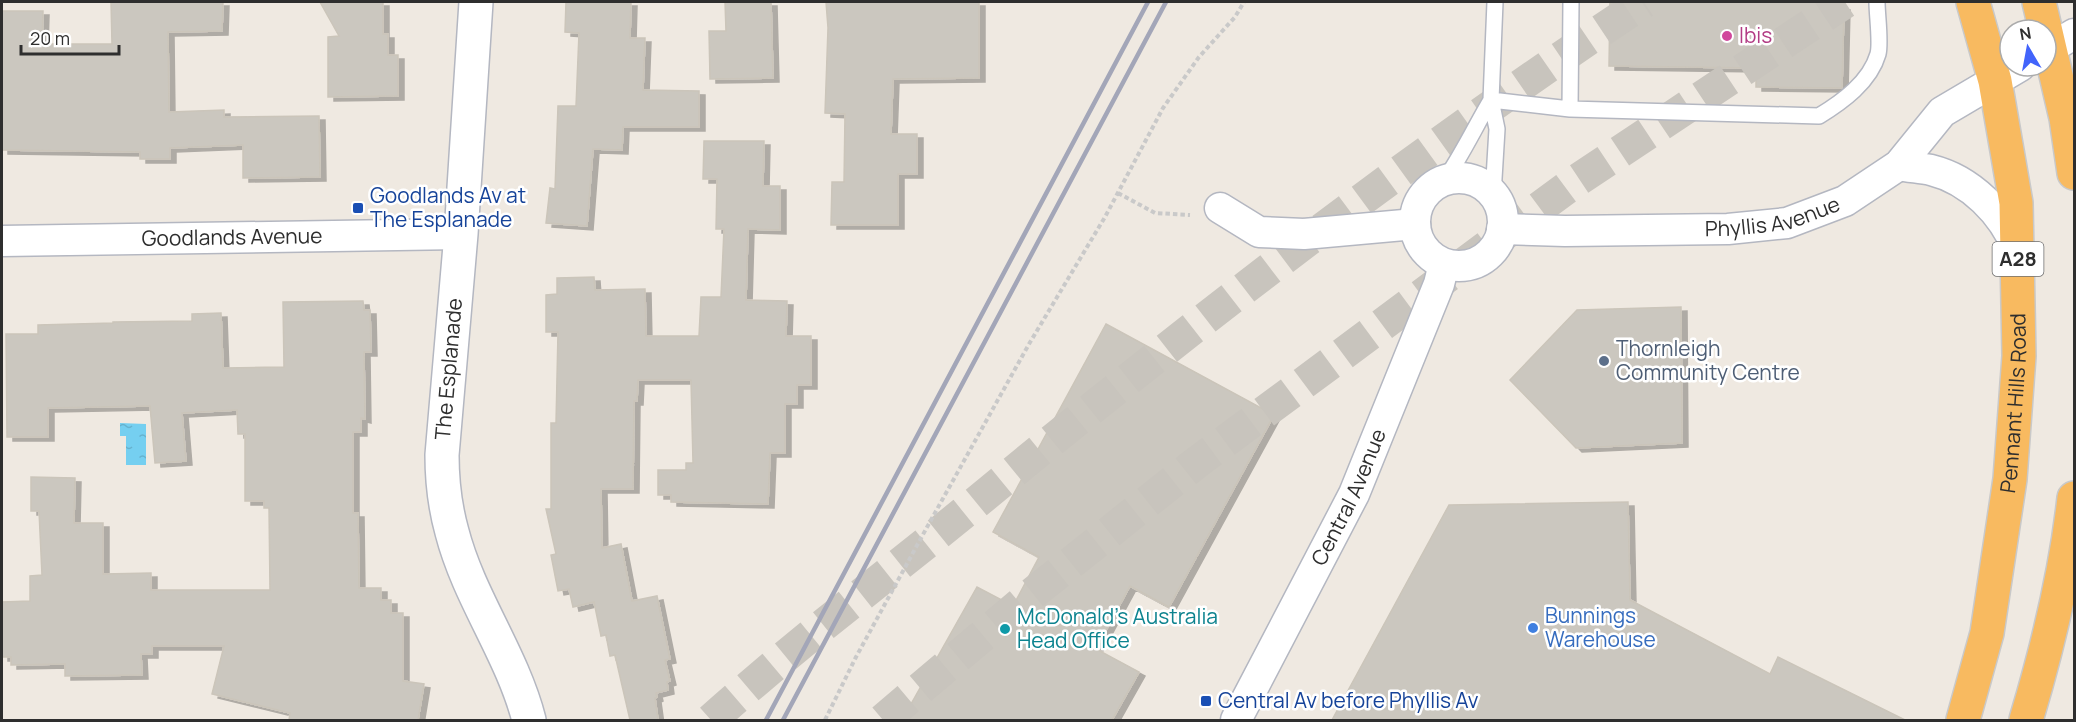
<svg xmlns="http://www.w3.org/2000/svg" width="2076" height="722" font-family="Manrope,sans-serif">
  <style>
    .water { fill: url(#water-ripples) }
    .building { fill: #cbc7bf; stroke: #cbc5ba; stroke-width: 1.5; filter: url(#shadow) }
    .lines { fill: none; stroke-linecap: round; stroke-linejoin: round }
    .motorway-tunnel { stroke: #c8c4bd; stroke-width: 33; stroke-dasharray: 33 16; stroke-linecap: butt }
    .service-casing { stroke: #b4b7c1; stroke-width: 18 }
    .minor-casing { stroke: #b4b7c1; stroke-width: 33 }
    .secondary-casing { stroke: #b4b7c1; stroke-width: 36 }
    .trunk-casing { stroke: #c9c9c9; stroke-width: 36 }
    .path { stroke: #c9c9c9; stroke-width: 4; stroke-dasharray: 4.5 3; stroke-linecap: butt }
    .service { stroke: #fff; stroke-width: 15 }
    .minor { stroke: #fff; stroke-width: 30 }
    .secondary { stroke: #fff; stroke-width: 33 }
    .trunk { stroke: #f8ba60; stroke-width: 33 }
    .rail { stroke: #a3a6b8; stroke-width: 4.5 }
    .hotel-dot { fill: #d1479c; stroke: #fff; stroke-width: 2 }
    .transit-dot { fill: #1a4fb4; stroke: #fff; stroke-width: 2 }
    .service-dot { fill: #5c6f8a; stroke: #fff; stroke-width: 2 }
    .shop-dot { fill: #3f7fe0; stroke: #fff; stroke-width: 2 }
    .culture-dot { fill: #0f9aa8; stroke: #fff; stroke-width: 2 }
    .labels { text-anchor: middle; stroke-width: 5; stroke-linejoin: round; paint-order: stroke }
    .shield { fill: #fff; stroke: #6d6d6d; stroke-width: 1.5 }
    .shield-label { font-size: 20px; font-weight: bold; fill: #2e2e2e }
    .hotel-label { font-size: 21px; fill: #b23c85; stroke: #fff; text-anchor: start }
    .transit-label { font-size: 21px; fill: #164399; stroke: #fff; text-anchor: start }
    .street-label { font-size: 21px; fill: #2e2e2e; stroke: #fff }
    .service-label { font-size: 21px; fill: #4e5e75; stroke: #fff; text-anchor: start }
    .shop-label { font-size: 21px; fill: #366cbe; stroke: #fff; text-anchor: start }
    .culture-label { font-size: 21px; fill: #0d838f; stroke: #fff; text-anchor: start }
  </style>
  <defs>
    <pattern id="water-ripples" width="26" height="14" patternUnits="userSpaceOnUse" patternTransform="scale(1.5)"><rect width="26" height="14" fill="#75cff0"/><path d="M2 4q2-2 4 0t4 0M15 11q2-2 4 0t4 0" fill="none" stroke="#66b2ce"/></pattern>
    <filter id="shadow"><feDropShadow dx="6" dy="4" stdDeviation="0" flood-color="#0004"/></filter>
  </defs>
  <rect width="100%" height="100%" fill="#efe9e1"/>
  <path class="water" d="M120 423 146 424V465H126V436H120Z"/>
  <path class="building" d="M111 2H223L222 31 168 32 169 112 224 110V117L319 116 320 177 243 178V145L170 148V159H140V152L2 150V11H43L42 44H112Z
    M320 2H383V34H388V55H398V96L328 97V37L339 36Z
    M566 2H631L630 38H645L643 90 699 91V127H623L622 150 593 149 587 226 546 223 550 188 555 189 558 106H576L579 33 565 32Z
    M725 2H771L773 78 710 79 709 31H726Z
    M826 2H979V78L893 79 891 134H917V174H898V225H831L832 182H844L845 114 825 113 828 28Z
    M1610 2H1819V5L1844 6 1842 88 1756 87V68L1609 66Z
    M704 141H764L763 186H780V230L748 229 746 300 787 301 786 336H811V385H797V404H785V453H770L768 504 671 502V495H658V470H686V463H693L691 380H638L637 401H634L633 489H601L602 548 621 544 632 601 657 596 670 659 665 660 670 681 667 682 668 690 656 693 657 697 655 698 658 720H630L615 655 610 656 606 635 601 636 594 602 573 607 569 589 558 591 551 555 556 554 546 509H551V423H556L558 332H546V295L557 294V278L594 277 595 290 645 289 646 336H699L701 297H721L724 229H716L717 179H703Z
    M363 301 364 310H370L371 352H364L365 419 361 418V432H353V513H358L359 588H381V600H391V613H403V681L424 684 418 720H289L290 713 212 694 224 646H152V654H141L142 675 65 676V664L11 665V657H2V602L30 601V576L42 575 39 511H31V477L75 478 74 523H103V574L151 573V590H270L269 508H264V501H245V434H238L237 410 182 413 186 461 155 463 150 406 48 408V437H7L6 334H38V325L113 323V322L192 321V314L221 313 223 368 284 367 283 302Z
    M1681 307 1682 443 1576 448 1510 380 1577 310Z
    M1106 324 1274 415 1169 607 1130 586 1096 649 1139 672 1112 720H902L977 587 1013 606 1039 557 993 532Z
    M1628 502 1630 600 1770 674 1778 657 1905 720H1332L1449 505Z"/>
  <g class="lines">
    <path class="motorway-tunnel" d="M711 720C795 645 885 577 972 506 1189 327 1409 157 1644 2
      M883 720 1032 594 1196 463 1573 183 1845 2"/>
    <defs>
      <path id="service" d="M1491 100 1570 109 1819 116C1842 102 1870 82 1878 54 1881 43 1877 15 1877 2
        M1570 109 1571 2
        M1444 181C1462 155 1475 127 1491 100
        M1493 195 1497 129 1491 100 1495 2"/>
      <g id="minor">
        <path d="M2046 51 2074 34"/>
        <path d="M1899 165C1909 167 1921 168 1931 170 1971 180 2003 213 2018 250"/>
        <circle cx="1459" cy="222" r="44"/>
        <path d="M1220 208 1259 232 1304 234 1415 224"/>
        <path id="s1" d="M1502 229 1565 231 1728 229 1787 223 1845 201 1899 165 1942 112 2020 66"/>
        <path id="s2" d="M2 241 461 234"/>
        <path id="s3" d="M1236 720 1354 494 1439 284 1444 264"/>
      </g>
      <path id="secondary" d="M476 2 461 234 442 455C442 481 445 507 452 532 469 598 512 654 529 720"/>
      <g id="trunk">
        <path d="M2039 2 2066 118 2074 173"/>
        <path id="s4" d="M1963 720 1987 633 2010 479 2019 356 2016 203 1995 81 1973 2"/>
        <path d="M2026 720C2047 650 2066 571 2074 498"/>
      </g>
    </defs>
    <use href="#service" class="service-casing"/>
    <use href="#minor" class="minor-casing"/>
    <use href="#secondary" class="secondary-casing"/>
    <use href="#trunk" class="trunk-casing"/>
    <path class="path" d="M1118 193 1155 213 1190 215
      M825 720 856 657 926 529 1029 344 1105 217 1163 108 1199 57 1235 17 1244 2"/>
    <use href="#service" class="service"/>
    <use href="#minor" class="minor"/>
    <use href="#secondary" class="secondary"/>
    <use href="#trunk" class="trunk"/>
    <path class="rail" d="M766 720 1148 2
      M783 720 1166 2"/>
  </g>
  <circle class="hotel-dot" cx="1727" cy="36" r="6"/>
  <g class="transit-dot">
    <rect x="352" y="202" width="12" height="12" rx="3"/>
    <rect x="1200" y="695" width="12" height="12" rx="3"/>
  </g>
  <circle class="service-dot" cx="1604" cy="361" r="6"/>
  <circle class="shop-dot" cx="1533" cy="628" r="6"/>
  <circle class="culture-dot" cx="1005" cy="629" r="6"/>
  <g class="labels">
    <rect class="shield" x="1992.5" y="242" width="51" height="34" rx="4.5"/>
    <g class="shield-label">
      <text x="2018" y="266">A28</text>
    </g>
    <g class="hotel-label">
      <text x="1739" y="43">Ibis</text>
    </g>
    <g class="transit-label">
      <text x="370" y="203">Goodlands Av at<tspan x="370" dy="24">The Esplanade</tspan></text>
      <text x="1218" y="708">Central Av before Phyllis Av</text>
    </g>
    <g class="street-label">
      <text dy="7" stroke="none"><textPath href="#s1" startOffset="272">Phyllis Avenue</textPath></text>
      <text dy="7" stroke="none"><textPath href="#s2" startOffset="230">Goodlands Avenue</textPath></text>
      <text transform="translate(449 369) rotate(-85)" y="7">The Esplanade</text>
      <text dy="7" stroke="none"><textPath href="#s4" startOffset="322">Pennant Hills Road</textPath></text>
      <text dy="7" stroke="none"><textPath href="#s3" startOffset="250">Central Avenue</textPath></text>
    </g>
    <g class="service-label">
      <text x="1616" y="356">Thornleigh<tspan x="1616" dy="24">Community Centre</tspan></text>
    </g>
    <g class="shop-label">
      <text x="1545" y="623">Bunnings<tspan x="1545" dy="24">Warehouse</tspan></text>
    </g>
    <g class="culture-label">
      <text x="1017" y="624">McDonald's Australia<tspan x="1017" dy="24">Head Office</tspan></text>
    </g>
  </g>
  <rect width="2076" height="722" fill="none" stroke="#2e2e2e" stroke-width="6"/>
  <g transform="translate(2028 48) rotate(350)"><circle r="28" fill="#ffffff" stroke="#ababab" stroke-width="1.5"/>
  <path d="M0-4.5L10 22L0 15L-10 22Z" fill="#4264fb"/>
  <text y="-9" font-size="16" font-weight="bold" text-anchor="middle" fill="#2e2e2e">N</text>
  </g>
  <path d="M21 45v9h98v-9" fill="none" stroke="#2e2e2e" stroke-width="3"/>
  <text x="30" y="45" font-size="18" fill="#2e2e2e" stroke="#ffffff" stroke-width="4.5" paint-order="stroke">20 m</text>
</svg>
